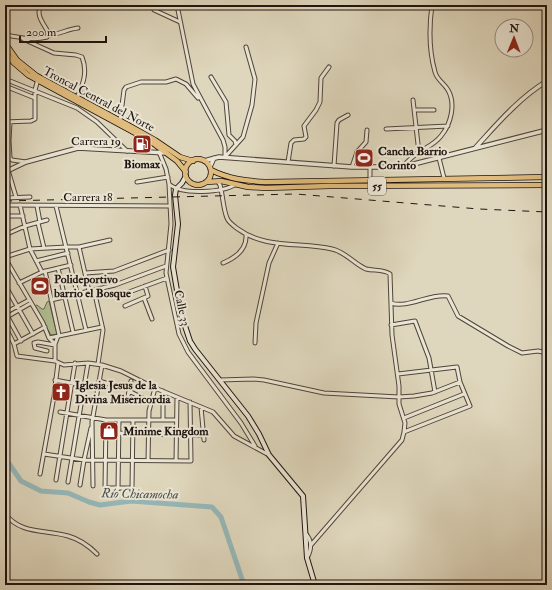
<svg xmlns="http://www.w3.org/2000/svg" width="552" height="590" font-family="'IM FELL Double Pica',serif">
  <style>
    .green { fill: #b0be92; stroke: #686950 }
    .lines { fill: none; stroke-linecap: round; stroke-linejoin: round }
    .river { stroke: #96b8b9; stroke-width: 5 }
    .minor-casing { stroke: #4f453a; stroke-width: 5 }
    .tertiary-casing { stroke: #4f453a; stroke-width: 5.5 }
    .secondary-casing { stroke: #1f140f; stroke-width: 6 }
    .trunk-casing { stroke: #1f140f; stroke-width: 6 }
    .minor { stroke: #eae5d4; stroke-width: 3 }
    .tertiary { stroke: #eae5d4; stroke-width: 3.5 }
    .secondary { stroke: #eae5d4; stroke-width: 4 }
    .trunk { stroke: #e0bc7e; stroke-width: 4.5 }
    .rail { stroke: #1f140f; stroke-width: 1; stroke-dasharray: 7 7; stroke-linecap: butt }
    .labels { text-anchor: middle; stroke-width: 4; stroke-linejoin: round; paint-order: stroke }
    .shield { fill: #eae5d4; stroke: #5c534a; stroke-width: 1 }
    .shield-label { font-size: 11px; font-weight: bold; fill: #1f140f }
    .street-label { font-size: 12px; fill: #1f140f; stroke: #eae5d4 }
    .poi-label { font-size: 12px; font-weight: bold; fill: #1f140f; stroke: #eae5d4; text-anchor: start }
    .water-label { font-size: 13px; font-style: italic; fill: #494d4a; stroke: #eae5d4 }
  </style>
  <rect width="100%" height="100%" fill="#dfd7bd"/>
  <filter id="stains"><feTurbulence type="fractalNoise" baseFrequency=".005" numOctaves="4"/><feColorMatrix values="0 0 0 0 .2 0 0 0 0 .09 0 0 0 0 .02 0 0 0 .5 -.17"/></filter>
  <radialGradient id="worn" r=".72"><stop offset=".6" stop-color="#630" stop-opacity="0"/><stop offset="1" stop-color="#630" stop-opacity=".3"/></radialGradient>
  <path class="green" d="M49 301 57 334 51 335 34 306 37 305 42 309H44L47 302Z"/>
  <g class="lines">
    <path class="river" d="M5 350 6 356 5 360
      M5 451 8 462 21 481 41 491 68 493 89 502 100 505 131 501 212 507 221 517 244 585"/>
    <defs>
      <path id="minor" d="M153 5 154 10 180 22
        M177 5 193 84 223 140 225 147V157
        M5 35C19 37 33 41 47 37L48 32C44 24 35 15 41 5
        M48 35C59 35 67 29 78 28
        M23 39 54 53 76 55 82 57C88 72 83 84 77 98
        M211 77 226 102 229 135 235 141 236 145
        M5 79 77 108 97 122 127 151
        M5 86 35 98
        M413 100 419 153
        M414 110H434
        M120 121 124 90 126 87 141 82H166L176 79 186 84 198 98
        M5 122 31 121 35 119V90L38 79
        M10 122 9 141 10 158 12 160 26 162
        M386 129 448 126
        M115 140V150
        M159 152 166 169 169 184 171 224 166 273 179 334 188 352 241 423 255 446
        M225 157 243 137 252 105 255 79 246 47
        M439 158 444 178
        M288 162 291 143 294 140 304 139 306 137 304 126 316 110 320 102 321 78 329 67
        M334 166 337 123 339 120 348 115
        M403 166C408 161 413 156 419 152 427 147 435 144 441 136 451 124 456 104 448 90 444 83 437 80 435 72 429 51 429 27 432 5
        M352 167 357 152 366 142 367 130
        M370 168V179
        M8 170 16 197
        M137 182 168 177
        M218 182 220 185C223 196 223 208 227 218 229 223 234 226 238 229 265 249 301 242 332 249 346 252 354 264 366 269 374 271 384 269 390 274L392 335 399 386V404L405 423 404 432 402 440 311 545
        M169 184C181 195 223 193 236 184
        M5 198 30 197
        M5 205 170 206
        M20 205 30 249 42 272
        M37 206 40 222
        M56 206 86 330
        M5 216H23
        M38 223 44 248
        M5 235 25 226 47 220
        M79 247 89 291
        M5 257 30 249 66 247H79L110 240
        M5 258 43 323 49 338 55 344
        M36 261 68 253
        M223 263C235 258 247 249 246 235
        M58 268 73 332
        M5 271 10 268
        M45 271 59 335
        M85 273 114 271 169 250
        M19 283 42 272 71 265
        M5 285 33 334
        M94 290 103 330 98 364
        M121 295 167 278
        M144 298 152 319
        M51 300 115 285 166 266
        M391 303C407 309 430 293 448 296L458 316 508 346 522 353 538 351 547 353
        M125 306 148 296 145 286
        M5 312 21 341
        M5 313 29 300
        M5 318 31 303
        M391 325 415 321 429 358 435 392
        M5 326 14 344 17 356 55 361
        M58 336 55 344V361L64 365 88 363 102 365 121 371 155 388 213 412 234 436 269 455
        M49 338 102 327
        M255 343 256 323 269 263 278 243
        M14 344 45 327
        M47 351 35 348 34 343 38 342 55 345
        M398 374 457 367 460 382 470 406 404 432
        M55 380 97 388
        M220 380 253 379 264 380 324 393 399 397 414 396 432 393 460 382
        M99 381 119 387
        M129 391 150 402
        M163 391V420
        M127 401 131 381
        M201 407 204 440
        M60 412 106 420H176
        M404 418 464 394
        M106 420 105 488H132L133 420
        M119 433 203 435
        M44 454 84 460 191 461 190 402
        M148 461 149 411 155 388
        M176 461 177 397
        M40 474 53 402 58 363
        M56 480 75 363
        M68 482 88 363
        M80 485 84 460 91 428
        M93 486 92 422 102 365
        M118 489 119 420
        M5 514C22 535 44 529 68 536 79 539 89 546 97 554
        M306 534C312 541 312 549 307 558"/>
      <path id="tertiary" d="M476 147C498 123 519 98 547 81
        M204 161 219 157 352 167H402L547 130
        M210 167 214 158
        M5 172 26 162 78 148 166 153"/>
      <path id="secondary" d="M186 176 182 183 176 189 175 195 178 224 173 267 181 314 190 341 195 349 248 416 259 434 269 455 303 496 307 558 315 585"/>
      <path id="trunk" d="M5 43 17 60 37 76 128 125 155 140 180 157 193 161
        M5 52 14 63 28 75 150 141 177 161 186 172
        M185 172a13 13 0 1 1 26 0a13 13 0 1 1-26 0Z
        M211 170C229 179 246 181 266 182L547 177
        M207 182 221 181 248 187 266 188 330 186 547 185"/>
    </defs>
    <use href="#minor" class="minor-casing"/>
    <use href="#tertiary" class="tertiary-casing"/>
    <use href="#secondary" class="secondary-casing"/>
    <use href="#trunk" class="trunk-casing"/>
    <use href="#minor" class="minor"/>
    <use href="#tertiary" class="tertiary"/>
    <use href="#secondary" class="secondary"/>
    <use href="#trunk" class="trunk"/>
    <path class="rail" d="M5 201 296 194 479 209 547 212"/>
  </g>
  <defs>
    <symbol id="fuel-square" viewBox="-11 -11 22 22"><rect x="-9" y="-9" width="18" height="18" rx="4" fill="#8f2418" stroke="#eae5d4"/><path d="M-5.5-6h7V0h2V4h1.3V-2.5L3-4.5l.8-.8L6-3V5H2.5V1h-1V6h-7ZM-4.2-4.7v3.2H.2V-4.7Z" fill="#fff"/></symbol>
    <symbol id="stadium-square" viewBox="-11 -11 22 22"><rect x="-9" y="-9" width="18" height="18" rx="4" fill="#8f2418" stroke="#eae5d4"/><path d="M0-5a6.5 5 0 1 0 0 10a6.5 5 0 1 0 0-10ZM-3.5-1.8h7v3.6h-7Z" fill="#fff"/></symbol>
    <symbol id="church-square" viewBox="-11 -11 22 22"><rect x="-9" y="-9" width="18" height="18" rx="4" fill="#8f2418" stroke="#eae5d4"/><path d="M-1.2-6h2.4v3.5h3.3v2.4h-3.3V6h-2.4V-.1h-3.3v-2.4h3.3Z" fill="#fff"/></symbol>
    <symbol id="shop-square" viewBox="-11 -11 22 22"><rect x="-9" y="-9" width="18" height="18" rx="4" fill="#8f2418" stroke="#eae5d4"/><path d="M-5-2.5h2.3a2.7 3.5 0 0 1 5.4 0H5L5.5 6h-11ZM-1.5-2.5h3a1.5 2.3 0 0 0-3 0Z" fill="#fff"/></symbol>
  </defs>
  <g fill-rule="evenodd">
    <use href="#fuel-square" x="131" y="133" width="22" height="22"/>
    <use href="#stadium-square" x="353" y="147" width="22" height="22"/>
    <use href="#stadium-square" x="29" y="275" width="22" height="22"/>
    <use href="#church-square" x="50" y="381" width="22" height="22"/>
    <use href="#shop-square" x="98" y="420" width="22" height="22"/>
  </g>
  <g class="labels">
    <rect class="shield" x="368" y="177" width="18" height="18" rx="3"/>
    <g class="shield-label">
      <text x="377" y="190">55</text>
    </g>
    <g class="street-label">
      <text transform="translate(99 99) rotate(28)" y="4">Troncal Central del Norte</text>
      <text x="96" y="145">Carrera 19</text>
      <text x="88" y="201">Carrera 18</text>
      <text transform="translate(182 308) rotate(78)" y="4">Calle 33</text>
    </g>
    <g class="poi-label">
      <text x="378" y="155">Cancha Barrio<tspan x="378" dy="14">Corinto</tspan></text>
      <text x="142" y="168" text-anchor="middle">Biomax</text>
      <text x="54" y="283">Polideportivo<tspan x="54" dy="14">barrio el Bosque</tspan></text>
      <text x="75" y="389">Iglesia Jesus de la<tspan x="75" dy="14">Divina Misericordia</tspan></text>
      <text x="123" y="435">Minime Kingdom</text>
    </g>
    <g class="water-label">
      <text transform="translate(140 493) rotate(1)" y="5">Río Chicamocha</text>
    </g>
  </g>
  <rect width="552" height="590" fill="none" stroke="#dfd7bd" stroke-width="20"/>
  <rect x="6" y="6" width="540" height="578" fill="none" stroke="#1f140f" stroke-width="2"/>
  <rect x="10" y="10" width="532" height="570" fill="none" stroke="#1f140f"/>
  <g transform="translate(514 38) rotate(1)"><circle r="19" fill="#eae5d4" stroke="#999185"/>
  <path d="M0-3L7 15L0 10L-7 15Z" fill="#8f2418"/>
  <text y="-6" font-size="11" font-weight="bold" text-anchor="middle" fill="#1f140f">N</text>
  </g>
  <path d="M20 36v6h86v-6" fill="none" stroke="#1f140f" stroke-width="2"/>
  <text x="26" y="36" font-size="12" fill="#1f140f" stroke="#eae5d4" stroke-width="3" paint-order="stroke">200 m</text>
  <rect width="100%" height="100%" filter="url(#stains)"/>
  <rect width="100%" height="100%" fill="url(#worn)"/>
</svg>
